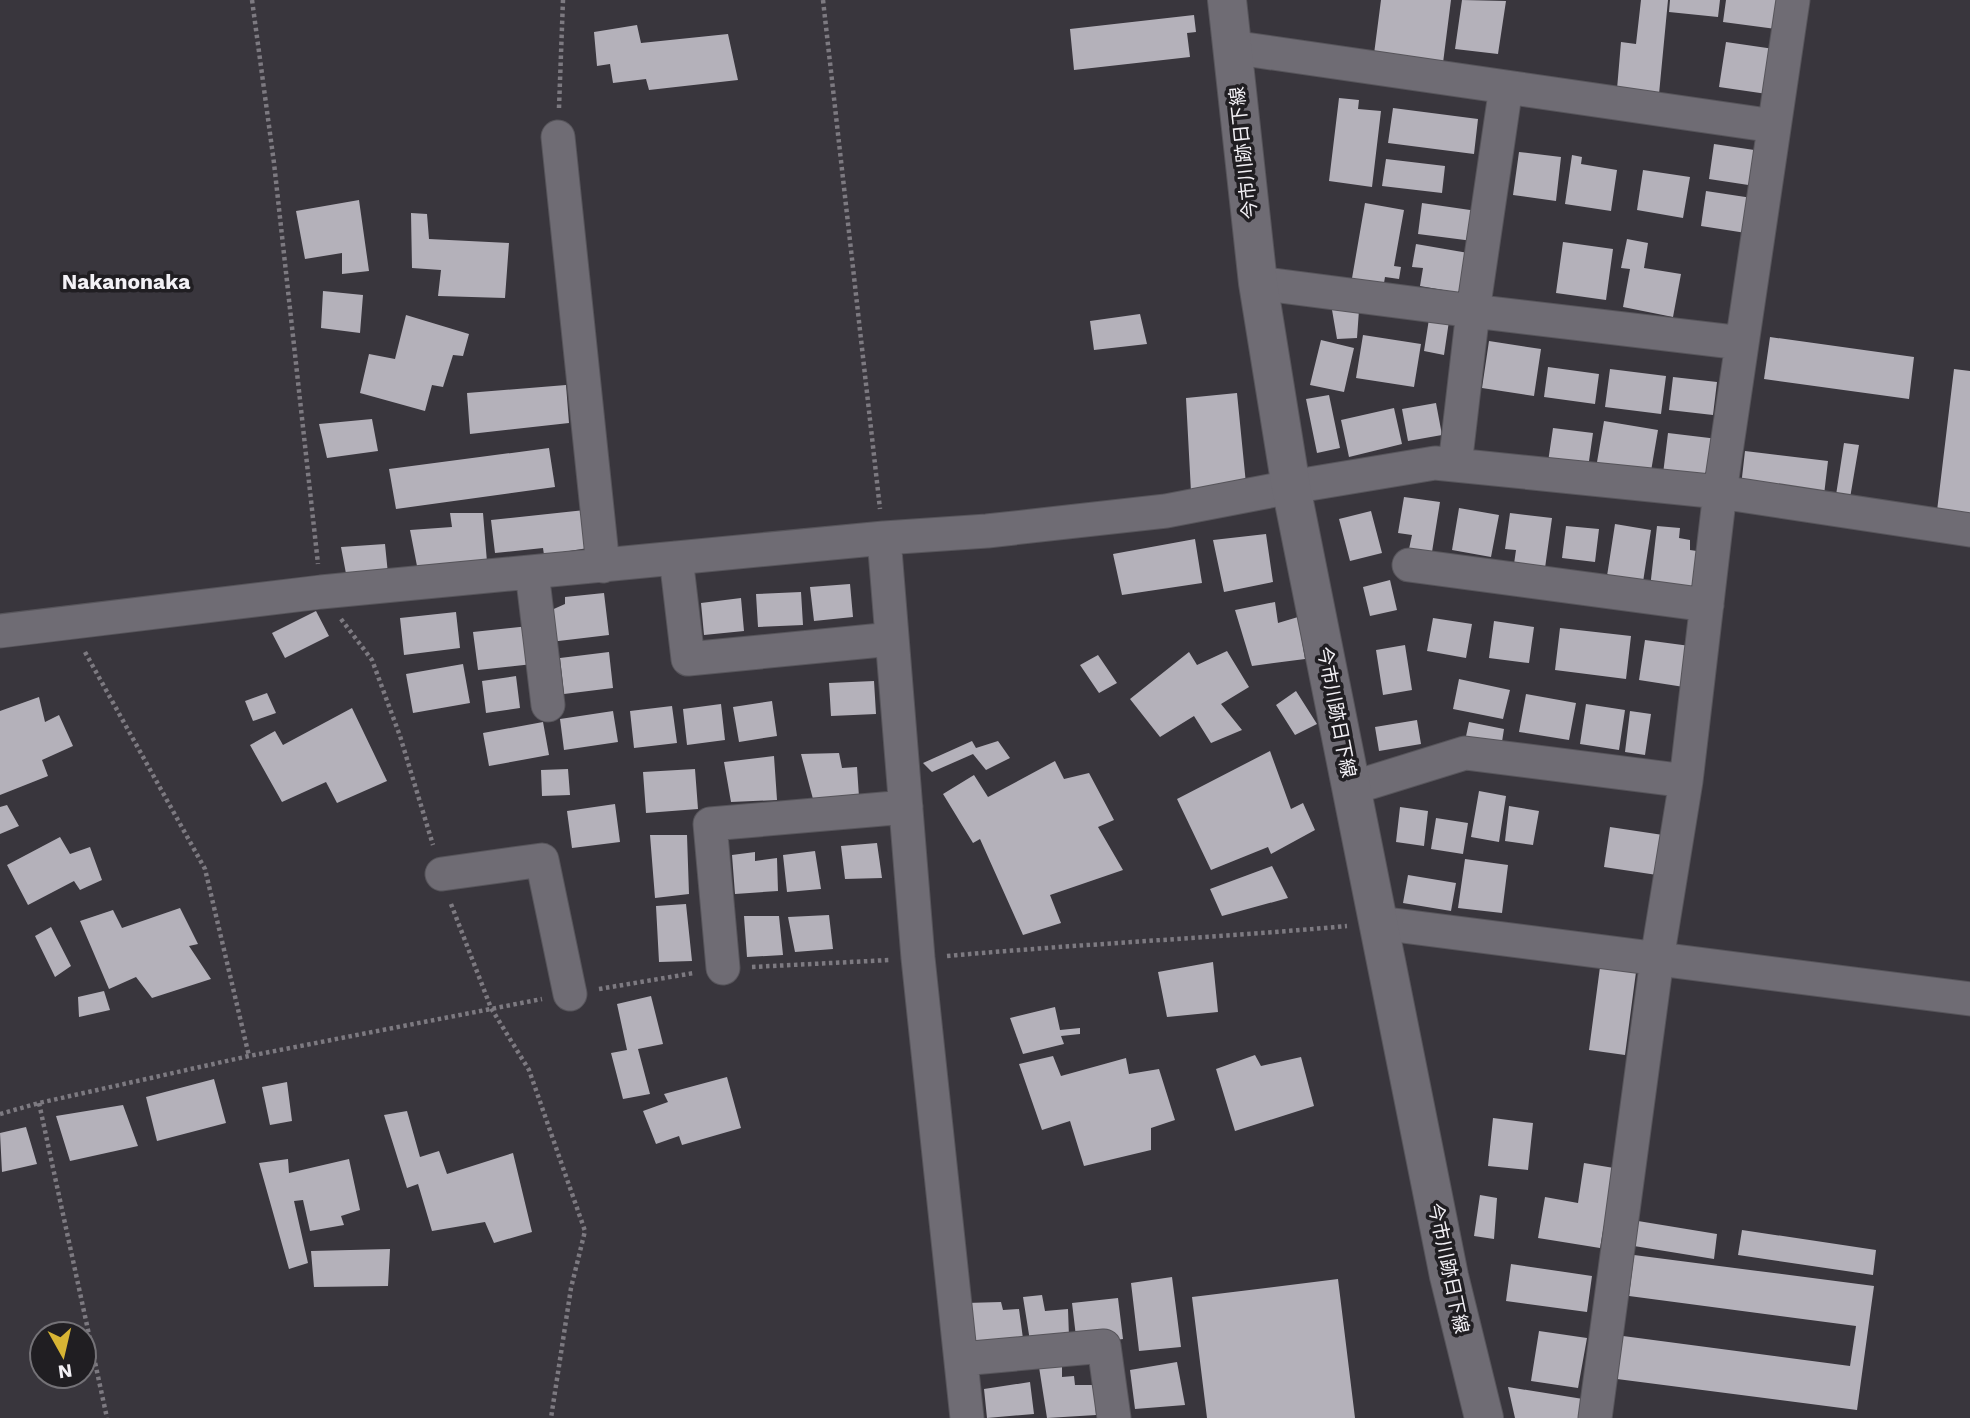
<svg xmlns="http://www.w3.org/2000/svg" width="1970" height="1418" font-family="'Work Sans','Noto Sans JP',sans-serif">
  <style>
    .building { fill: #b4b1ba }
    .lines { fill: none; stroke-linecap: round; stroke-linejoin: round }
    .minor-casing { stroke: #57555b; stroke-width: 35 }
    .tertiary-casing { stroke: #57555b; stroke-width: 40 }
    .path { stroke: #7d7a81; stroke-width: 4.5; stroke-dasharray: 3.5 3.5; stroke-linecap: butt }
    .minor { stroke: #6f6c74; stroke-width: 33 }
    .tertiary { stroke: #6f6c74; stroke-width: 38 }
    .labels { text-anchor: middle; stroke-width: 7; stroke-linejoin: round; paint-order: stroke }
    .street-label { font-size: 19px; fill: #f3f1f6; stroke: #201e22 }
    .neighbourhood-label { font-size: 21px; font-weight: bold; fill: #f3f1f6; stroke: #201e22 }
  </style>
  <rect width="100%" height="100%" fill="#39363d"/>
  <path class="building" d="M1381 0H1451L1443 63 1374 54Z
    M1462 0 1506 1 1498 54 1455 49Z
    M1641 0H1668L1659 94 1617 89 1621 42 1636 44Z
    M1670 0H1720L1718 17 1669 12Z
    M1726 0H1780L1776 29 1723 22Z
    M1194 15 1196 32 1187 33 1190 57 1074 70 1070 29Z
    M637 25 641 43 728 34 738 80 649 90 646 79 613 83 610 64 597 66 594 32Z
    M1726 42 1774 49 1767 94 1719 87Z
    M1339 98 1359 100 1358 109 1381 111 1372 187 1329 181Z
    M1393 108 1478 119 1474 154 1388 143Z
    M1714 144 1761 151 1755 186 1709 179Z
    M1519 152 1561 157 1556 201 1513 195Z
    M1572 155 1582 157 1581 164 1617 170 1611 211 1565 204Z
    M1386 159 1445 166 1442 193 1382 186Z
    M1643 170 1690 177 1683 218 1637 210Z
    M1706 191 1752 198 1746 233 1701 226Z
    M359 200 369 271 342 274V253L305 259 296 211Z
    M1365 203 1404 210 1394 266 1401 267 1399 279 1385 277 1383 289 1351 284Z
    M1422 203 1477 211 1473 241 1418 234Z
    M411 213 427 214 429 239 509 243 505 298 438 296 441 270 412 268Z
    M1627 239 1648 243 1644 268 1681 274 1673 317 1623 307 1630 269 1621 268Z
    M1563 242 1613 249 1606 300 1556 293Z
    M1416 244 1474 254 1466 294 1420 286 1423 268 1412 267Z
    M323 291 363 295 360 333 321 328Z
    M1331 304 1359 310 1357 338 1337 339Z
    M1140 314 1147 344 1094 350 1090 321Z
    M406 315 469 334 463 356 453 355 443 387 432 385 425 411 360 393 369 354 395 359Z
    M1429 319 1449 321 1444 355 1424 351Z
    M1363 335 1421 344 1414 387 1356 378Z
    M1770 337 1914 357 1909 399 1764 379Z
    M1321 340 1354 348 1344 392 1310 385Z
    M1489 341 1541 349 1534 396 1482 388Z
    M1548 367 1599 374 1595 404 1544 397Z
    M1610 369 1666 376 1661 414 1605 407Z
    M1954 369 1970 371V514L1937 511Z
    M1673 377 1717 382 1713 415 1669 410Z
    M566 385 569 423 470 434 467 393Z
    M1237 393 1246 484 1191 492 1186 398Z
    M1329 395 1340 448 1317 453 1306 399Z
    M1436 403 1442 435 1408 441 1402 409Z
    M1394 408 1402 444 1349 457 1341 420Z
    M372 419 378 451 327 458 319 424Z
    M1604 421 1658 430 1650 477 1596 468Z
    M1553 428 1593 433 1588 468 1548 462Z
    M1668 433 1718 439 1713 480 1663 474Z
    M1844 443 1859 445 1850 498 1836 495Z
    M549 448 555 487 396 509 389 469Z
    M1745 451 1828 461 1824 495 1741 486Z
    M1404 497 1440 502 1432 552 1409 549 1412 535 1398 533Z
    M1459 508 1499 515 1491 557 1452 550Z
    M585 510 588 548 544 555 543 548 495 553 491 520Z
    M1371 511 1382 553 1350 561 1339 519Z
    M450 513H483L487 562 417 566 410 530 452 527Z
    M1510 513 1552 518 1545 568 1514 564 1516 550 1505 549Z
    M1615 524 1651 530 1643 582 1607 576Z
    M1566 526 1599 529 1595 562 1562 558Z
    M1657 526 1680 528 1679 538 1690 540V550L1697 551 1692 592 1650 588Z
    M1266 534 1273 582 1224 592 1213 540Z
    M1195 539 1202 583 1122 595 1113 554Z
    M385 544 388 574 347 579 341 547Z
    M1390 580 1397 610 1370 616 1363 587Z
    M850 584 853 617 814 621 810 587Z
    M801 592 803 625 758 627 756 594Z
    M604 593 609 635 550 642 547 612 565 604V597Z
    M741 598 744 631 704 635 701 603Z
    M1275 602 1278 623 1298 617 1305 659 1252 666 1235 610Z
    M316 611 329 636 285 658 272 633Z
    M456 612 460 648 404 655 400 618Z
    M1433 618 1472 624 1466 658 1427 651Z
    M1494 621 1534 627 1529 663 1489 658Z
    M529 626 533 664 478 670 473 632Z
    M1560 628 1631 636 1626 679 1555 670Z
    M1645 640 1690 646 1684 687 1639 680Z
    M1405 645 1412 690 1383 695 1376 650Z
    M1227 651 1249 687 1221 704 1242 730 1211 743 1194 716 1160 737 1130 699 1189 652 1197 665Z
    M609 652 613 688 564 694 560 658Z
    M1098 655 1117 683 1099 693 1080 665Z
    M463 664 470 703 413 713 406 674Z
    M516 676 520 708 486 713 482 681Z
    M1459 679 1510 690 1503 719 1453 709Z
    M874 681 876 714 831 716 829 683Z
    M1296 691 1317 724 1295 735 1276 705Z
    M267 693 276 713 253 721 245 701Z
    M1526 694 1576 703 1569 740 1519 732Z
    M39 697 45 722 59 715 73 746 42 760 48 776 0 795V711Z
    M772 701 777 736 739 742 733 707Z
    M721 704 725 740 687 745 683 709Z
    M1586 704 1625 710 1619 750 1580 744Z
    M672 706 677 743 634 748 630 711Z
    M352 708 387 781 337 803 326 782 282 802 250 745 275 731 283 745Z
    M613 711 618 742 564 750 560 719Z
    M1630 711 1651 714 1645 755 1625 752Z
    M1417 720 1421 744 1379 751 1375 727Z
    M543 722 549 755 489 766 483 733Z
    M1469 722 1504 729 1501 748 1465 741Z
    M972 741 976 748 998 741 1010 758 986 770 973 754 932 772 923 763Z
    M1270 751 1291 809 1303 803 1315 830 1271 854 1268 847 1211 870 1177 799Z
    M839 753 842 768 857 767 859 797 813 799 801 754Z
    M774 756 777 800 731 802 724 762Z
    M1055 761 1064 779 1089 773 1114 820 1098 827 1123 870 1050 895 1061 923 1023 935 980 839 973 843 943 794 974 775 988 797Z
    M568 769 570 795 542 796 541 770Z
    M695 769 698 809 646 813 643 772Z
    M1479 791 1506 796 1499 842 1471 837Z
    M615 804 620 842 572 848 567 811Z
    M7 805 19 826 0 834V807Z
    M1509 806 1539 811 1533 845 1505 841Z
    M1400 807 1428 811 1424 846 1396 842Z
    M1436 818 1468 823 1463 854 1431 849Z
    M1610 827 1663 835 1657 875 1604 867Z
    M650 835H687L689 894 655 898Z
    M60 837 70 854 90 847 102 880 80 890 74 881 28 905 7 865Z
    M877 843 882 878 845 879 841 846Z
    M815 851 821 889 787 892 783 855Z
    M755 852V861L777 858 778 891 735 894 732 855Z
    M1465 859 1508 865 1502 913 1458 908Z
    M1272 866 1288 898 1222 916 1210 889Z
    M1408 875 1456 883 1451 911 1403 903Z
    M686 904 692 961 659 962 656 906Z
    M180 908 198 944 189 946 211 979 152 998 136 977 109 989 80 921 113 910 122 928Z
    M829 915 833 949 795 952 788 917Z
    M744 916H779L783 955 747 957Z
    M51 927 71 966 55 977 35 936Z
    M1213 962 1218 1012 1167 1017 1158 972Z
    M1600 967 1636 972 1625 1055 1589 1050Z
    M104 991 110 1010 79 1017 78 997Z
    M651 996 663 1044 638 1049 650 1094 623 1099 611 1053 627 1050 617 1004Z
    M1055 1007 1060 1030 1080 1028V1034L1061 1036 1064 1044 1023 1054 1010 1018Z
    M1255 1055 1261 1066 1301 1057 1314 1106 1235 1131 1216 1069Z
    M1053 1056 1061 1076 1126 1058 1129 1074 1159 1069 1175 1120 1151 1128V1150L1084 1166 1070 1121 1042 1130 1019 1064Z
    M727 1077 741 1128 682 1145 679 1136 656 1144 643 1111 668 1102 664 1094Z
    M214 1079 226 1123 157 1141 146 1097Z
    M287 1082 292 1121 270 1125 262 1087Z
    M123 1105 138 1146 70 1161 56 1116Z
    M407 1111 420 1157 439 1151 447 1174 513 1153 532 1232 494 1243 485 1222 432 1231 418 1184 407 1188 384 1115Z
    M1493 1118 1533 1123 1528 1170 1488 1166Z
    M26 1127 37 1164 2 1172 0 1133Z
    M288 1159 289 1173 349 1159 360 1210 341 1216 344 1225 310 1231 303 1200 294 1201 308 1263 289 1269 259 1163Z
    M1584 1163 1614 1168 1600 1248 1538 1238 1545 1197 1578 1203Z
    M1480 1195 1497 1198 1494 1239 1474 1236Z
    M1638 1221 1717 1234 1714 1259 1634 1246Z
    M1742 1230 1876 1250 1873 1275 1738 1255Z
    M390 1249 388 1286 314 1287 311 1251Z
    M1634 1255 1874 1286 1857 1410 1617 1379 1623 1336 1850 1366 1856 1326 1629 1296Z
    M1511 1264 1592 1276 1587 1312 1506 1301Z
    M1172 1277 1181 1347 1139 1351 1131 1283Z
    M1338 1279 1355 1418H1207L1192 1297Z
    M1042 1295 1045 1311 1068 1309 1069 1337 1030 1341 1023 1297Z
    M1118 1298 1123 1339 1077 1345 1072 1303Z
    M1001 1302 1003 1310 1019 1309 1024 1346 974 1349 966 1303Z
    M1539 1331 1587 1338 1578 1388 1531 1381Z
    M1177 1362 1185 1405 1135 1409 1130 1370Z
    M1062 1366V1377L1074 1376 1075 1385H1094L1096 1415 1047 1418 1039 1367Z
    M1030 1382 1034 1414 987 1418 984 1389Z
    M1508 1387 1583 1399 1580 1418H1515Z"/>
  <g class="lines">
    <defs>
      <path id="minor" d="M1231 47 1774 126
        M558 137 603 566
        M1258 283 1473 311 1742 343
        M1455 465 1473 311 1506 87
        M884 538 918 958 967 1418
        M676 558 688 659 892 639
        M1409 565 1707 605
        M532 572 548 705
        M0 631 321 592 884 538 987 531 1166 511 1291 487 1435 463 1720 492 1970 530
        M1352 788 1465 753 1686 781
        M442 874 542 860 570 994
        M1379 923 1970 999
        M723 968 710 824 906 807
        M961 1359 1104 1346 1114 1418
        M1595 1418 1657 959 1686 781 1720 492 1793 0"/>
      <path id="tertiary" d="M1227 0 1258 283 1291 487 1449 1276 1484 1418"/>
    </defs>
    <use href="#minor" class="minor-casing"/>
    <use href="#tertiary" class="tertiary-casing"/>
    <path class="path" d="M252 0 274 163 318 564
      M823 0 880 509
      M559 108 563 0
      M341 619 372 660 400 736 433 845
      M85 652 205 869 249 1056
      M451 904 491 1008 529 1070 585 1231 571 1288 551 1418
      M947 956C1080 944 1214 938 1347 926
      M752 967 890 960
      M599 989 694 973
      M39 1103 107 1418
      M0 1114 39 1103 249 1056 542 999"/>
    <use href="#minor" class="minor"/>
    <use href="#tertiary" class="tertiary"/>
  </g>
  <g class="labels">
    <g class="street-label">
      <text transform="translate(1243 153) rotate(-96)" y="7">今市川跡日下線</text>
      <text transform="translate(1337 712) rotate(79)" y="7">今市川跡日下線</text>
      <text transform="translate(1449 1268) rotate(78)" y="7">今市川跡日下線</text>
    </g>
    <g class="neighbourhood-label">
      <text x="126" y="289">Nakanonaka</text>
    </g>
  </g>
  <g transform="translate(63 1355) rotate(172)"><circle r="33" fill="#201e22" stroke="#747277" stroke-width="2"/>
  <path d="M0-5L12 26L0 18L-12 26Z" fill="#d7b434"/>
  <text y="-10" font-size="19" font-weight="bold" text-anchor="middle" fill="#f3f1f6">N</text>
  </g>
</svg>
